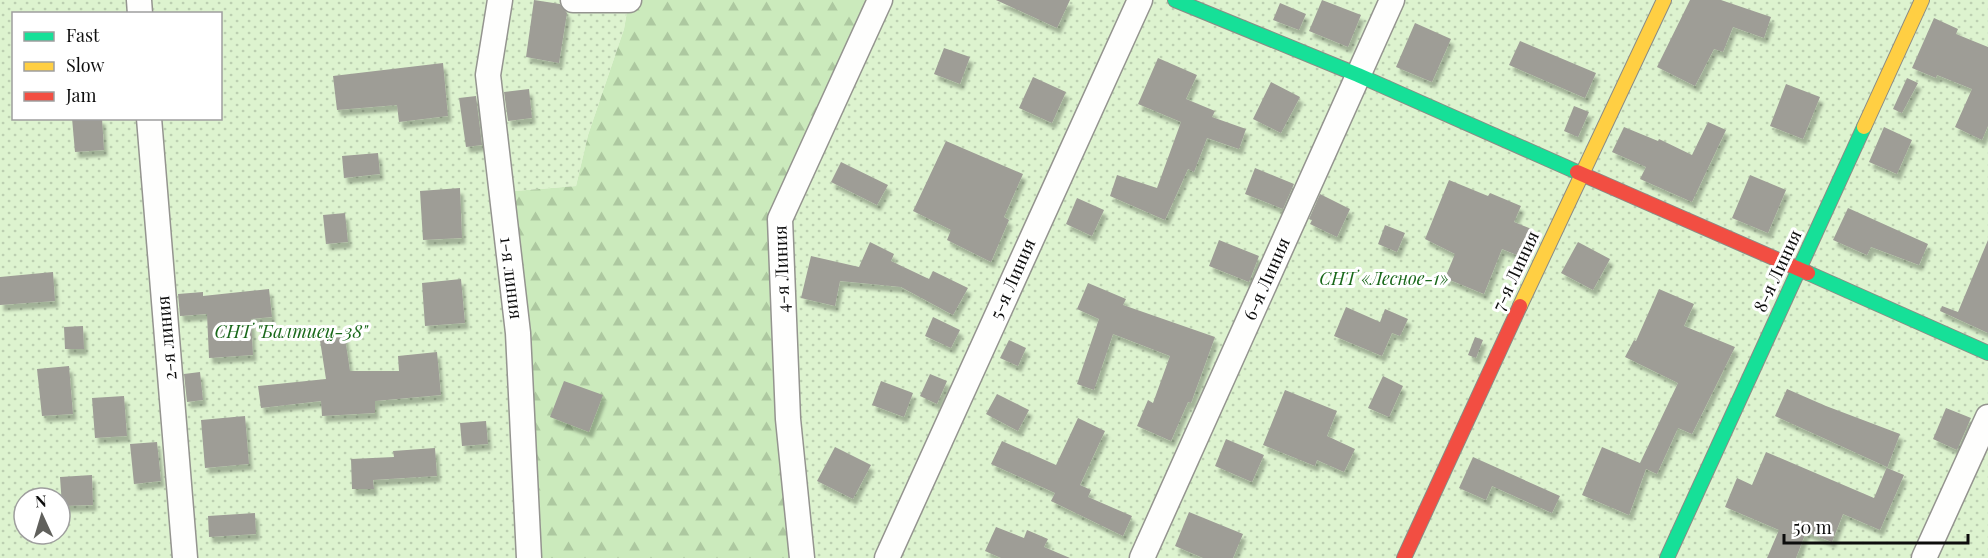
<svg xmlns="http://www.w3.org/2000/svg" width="1988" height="558" font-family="'Playfair Display',serif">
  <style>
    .grass { fill: url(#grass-dots); fill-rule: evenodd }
    .forest { fill: url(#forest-firs) }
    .building { fill: #9e9d96; filter: url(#shadow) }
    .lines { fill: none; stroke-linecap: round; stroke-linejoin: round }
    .street-casing { stroke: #94948f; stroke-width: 27 }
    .fast-casing { stroke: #8b8b86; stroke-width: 16 }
    .slow-casing { stroke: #8b8b86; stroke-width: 16 }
    .jam-casing { stroke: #8b8b86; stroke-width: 16 }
    .street { stroke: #fefefd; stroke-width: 24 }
    .fast { stroke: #16e098; stroke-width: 14 }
    .slow { stroke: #ffcf43; stroke-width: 14 }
    .jam { stroke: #f24e42; stroke-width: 14 }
    .labels { text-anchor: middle; stroke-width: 6; stroke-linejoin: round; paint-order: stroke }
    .street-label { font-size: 18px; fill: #0d0d0d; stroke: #fff }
    .park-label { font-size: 18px; font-style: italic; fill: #19681a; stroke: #fff }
  </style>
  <defs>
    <pattern id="grass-dots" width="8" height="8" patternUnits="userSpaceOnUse" patternTransform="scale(1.5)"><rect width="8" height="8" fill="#ddf3cf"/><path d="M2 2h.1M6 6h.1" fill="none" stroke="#bccfb1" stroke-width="1.8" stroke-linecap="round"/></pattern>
    <pattern id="forest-firs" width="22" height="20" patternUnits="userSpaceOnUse" patternTransform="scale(1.5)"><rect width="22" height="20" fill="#cbeabc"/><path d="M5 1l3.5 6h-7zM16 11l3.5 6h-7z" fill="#adc8a0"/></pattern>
    <filter id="shadow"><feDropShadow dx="3.5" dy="6" stdDeviation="1.5" flood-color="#0004"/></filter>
  </defs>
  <rect width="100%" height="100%" fill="#fbfbf0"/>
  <path class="grass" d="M0 0H629L624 29 588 135 576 186 501 192 531 558H0ZM14 14H220V118H14ZM24 498H60V534H24Z
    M880 0H1988V558H802L780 219Z"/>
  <path class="forest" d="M629 0H880L780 219 802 558H531L501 192 576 186 588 135 624 29Z"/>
  <path class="building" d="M534 0 560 4 567 13 559 63 526 57Z
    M996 0H1070L1057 28Z
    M1322 0 1361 15 1348 47 1309 31Z
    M1690 0H1721L1771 17 1764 38 1733 27 1723 52 1714 49 1695 86 1657 67Z
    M1280 3 1306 14 1299 30 1273 20Z
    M1934 18 1958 29 1956 34 1988 47V126L1982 140 1955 127 1972 89 1937 75 1936 78 1912 68Z
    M1415 23 1451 39 1432 82 1396 67Z
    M1520 41 1596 73 1585 98 1509 65Z
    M944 48 970 57 960 84 934 74Z
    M1158 58 1197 75 1186 99 1215 111 1212 117 1246 129 1239 149 1207 138 1194 172 1188 169 1165 220 1110 196 1117 175 1157 188 1181 122 1138 104Z
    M443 63 448 116 399 122 397 105 337 110 333 76Z
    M1033 77 1066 92 1052 123 1019 108Z
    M1907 78 1918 83 1902 113 1893 109Z
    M1271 82 1300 97 1281 133 1253 119Z
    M1786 84 1820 97 1803 139 1770 126Z
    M529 89 532 118 508 121 504 92Z
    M476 96 482 145 466 147 459 98Z
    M1574 106 1589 112 1578 137 1564 131Z
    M72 118H102L104 150 75 152Z
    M1708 122 1726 130 1692 202 1640 179 1646 167 1612 152 1624 127 1658 141 1659 139 1692 155Z
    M1884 127 1912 140 1897 174 1869 162Z
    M946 141 1023 174 1004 217 1009 220 991 262 947 240 951 230 913 211Z
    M378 153 380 174 344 178 342 156Z
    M841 162 888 185 877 205 831 182Z
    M1255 168 1294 184 1283 209 1245 194Z
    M1750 175 1786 190 1768 233 1732 218Z
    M1449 180 1488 196 1490 193 1521 206 1514 222 1534 230 1522 257 1502 249 1484 294 1445 278 1455 254 1425 239Z
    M460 188 462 238 423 240 420 191Z
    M1320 194 1350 209 1337 237 1310 224 1312 220 1309 219Z
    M1077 198 1104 210 1092 236 1066 224Z
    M1848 208 1928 244 1919 265 1871 247 1867 255 1833 240Z
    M345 213 348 242 326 244 323 215Z
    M1385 225 1405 233 1397 252 1378 244Z
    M1219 240 1259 256 1249 282 1209 266Z
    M1988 240V333L1940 311 1942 306 1958 312Z
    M870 242 894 254 891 261 929 279 933 271 968 288 953 315 901 287 840 281 835 306 801 298 811 256 859 267Z
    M1578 242 1610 259 1593 290 1561 273Z
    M53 272 55 301 0 305V277Z
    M461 279 465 323 425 326 422 283Z
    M1088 283 1126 299 1123 305 1215 337 1191 403 1188 402 1171 441 1137 426 1148 400 1153 403 1170 356 1113 334 1094 390 1077 384 1099 319 1077 309Z
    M269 289 272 317 251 319 253 355 209 358 207 314 180 316 178 294 203 292V296Z
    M1659 289 1694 304 1684 326 1735 347 1692 434 1678 428 1657 474 1646 469 1629 515 1582 495 1602 447 1640 463 1678 383 1625 357 1634 340 1636 341Z
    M1346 307 1380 322 1385 309 1408 319 1400 336 1392 333 1382 356 1334 336Z
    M933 317 960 330 951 348 925 336Z
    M83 326 84 349H65L64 327Z
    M344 331 350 371H399L398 356 437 352 441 395 375 401V413L322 416 321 401 261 408 258 386 326 379 319 334Z
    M1475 337 1483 340 1476 358 1468 355Z
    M1009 340 1026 348 1018 366 1000 358Z
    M69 366 73 414 42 416 37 369Z
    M200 372 203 400 187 402 184 374Z
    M930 374 947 381 937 404 920 396Z
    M1383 376 1403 386 1389 417 1368 408Z
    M564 381 603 395 589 432 550 417Z
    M881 381 913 393 904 417 872 405Z
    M1787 389 1826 406 1900 434 1887 468 1904 475 1880 530 1843 514 1832 542 1806 532 1796 558H1767L1779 530 1725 507 1737 478 1752 485 1766 452 1874 498 1887 467 1775 416Z
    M1285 390 1337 411 1327 436 1355 449 1344 472 1317 460 1315 466 1263 445Z
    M997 394 1029 410 1018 431 986 414Z
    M124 396 127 436 95 438 92 398Z
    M1946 408 1971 418 1957 450 1933 439Z
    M245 416 249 464 205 468 201 420Z
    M1078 418 1105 431 1080 485 1091 490 1088 497 1132 516 1123 536 1051 501 1055 493 991 464 1002 441 1056 465Z
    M486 421 488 444 462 446 460 423Z
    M1226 439 1264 455 1252 482 1215 466Z
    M157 442 161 481 134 484 130 444Z
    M835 447 871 465 853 499 817 481Z
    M435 448 437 476 373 480 374 489H352L351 459 394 457 393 451Z
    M1473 457 1560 496 1552 513 1492 486 1486 500 1459 488Z
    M92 475 93 505 62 506 60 477Z
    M1189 512 1243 534 1233 558H1203L1175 546Z
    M255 513 256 534 209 537 208 516Z
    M996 527 1024 538 1027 530 1048 539 1044 547 1070 558H1001L985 551Z"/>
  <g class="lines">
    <defs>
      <path id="street" d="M139 0 140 14
        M500 0 488 75 518 333 529 558
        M573 0H629
        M149 118 185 558
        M802 558 788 419 780 219 880 0
        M887 558 1140 0
        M1142 558 1392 0
        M1924 558 1988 417"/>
      <path id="fast" d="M1175 0 1358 75 1577 172
        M1808 273 1988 353
        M1667 558 1864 127"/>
      <path id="slow" d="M1864 127 1922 0
        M1520 306 1664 0"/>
      <path id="jam" d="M1577 172 1808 273
        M1404 558 1520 306"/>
    </defs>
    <use href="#street" class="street-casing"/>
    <use href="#fast" class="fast-casing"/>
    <use href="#slow" class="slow-casing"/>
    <use href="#jam" class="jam-casing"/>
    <use href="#street" class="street"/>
    <use href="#fast" class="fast"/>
    <use href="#slow" class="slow"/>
    <use href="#jam" class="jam"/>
  </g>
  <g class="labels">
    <g class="street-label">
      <text transform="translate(782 269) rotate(-92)" y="6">4-я Линия</text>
      <text transform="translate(1516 271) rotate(-65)" y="6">7-я Линия</text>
      <text transform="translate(1778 271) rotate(-65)" y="6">8-я Линия</text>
      <text transform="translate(511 278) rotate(83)" y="6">1-я линия</text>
      <text transform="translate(1013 279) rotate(-66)" y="6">5-я Линия</text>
      <text transform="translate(1267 279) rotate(-66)" y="6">6-я Линия</text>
      <text transform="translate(167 338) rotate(-95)" y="6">2-я линия</text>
    </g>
    <g class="park-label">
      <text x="1384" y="285">СНТ «Лесное-1»</text>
      <text x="291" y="338">СНТ "Балтиец-38"</text>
    </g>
  </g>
  <rect x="12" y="12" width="210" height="108" fill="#ffffff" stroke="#9e9e9e" stroke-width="1.5"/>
  <rect x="24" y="32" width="30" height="9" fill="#16e098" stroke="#9e9e9e" stroke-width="1.5"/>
  <text x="66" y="42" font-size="18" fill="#0d0d0d">Fast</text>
  <rect x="24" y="62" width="30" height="9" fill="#ffcf43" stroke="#9e9e9e" stroke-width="1.5"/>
  <text x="66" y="72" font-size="18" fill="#0d0d0d">Slow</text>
  <rect x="24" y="92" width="30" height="9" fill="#f24e42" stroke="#9e9e9e" stroke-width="1.5"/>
  <text x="66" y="102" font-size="18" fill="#0d0d0d">Jam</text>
  <g transform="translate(42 516) rotate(356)"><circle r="28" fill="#ffffff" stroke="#9e9e9e" stroke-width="1.5"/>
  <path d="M0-4.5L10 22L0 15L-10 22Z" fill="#60605c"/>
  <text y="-9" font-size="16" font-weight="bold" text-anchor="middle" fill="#0d0d0d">N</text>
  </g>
  <path d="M1784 534v9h184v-9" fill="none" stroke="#0d0d0d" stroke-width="3"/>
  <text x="1793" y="534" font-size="18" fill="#0d0d0d" stroke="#ffffff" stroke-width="4.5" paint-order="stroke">50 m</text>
</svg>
